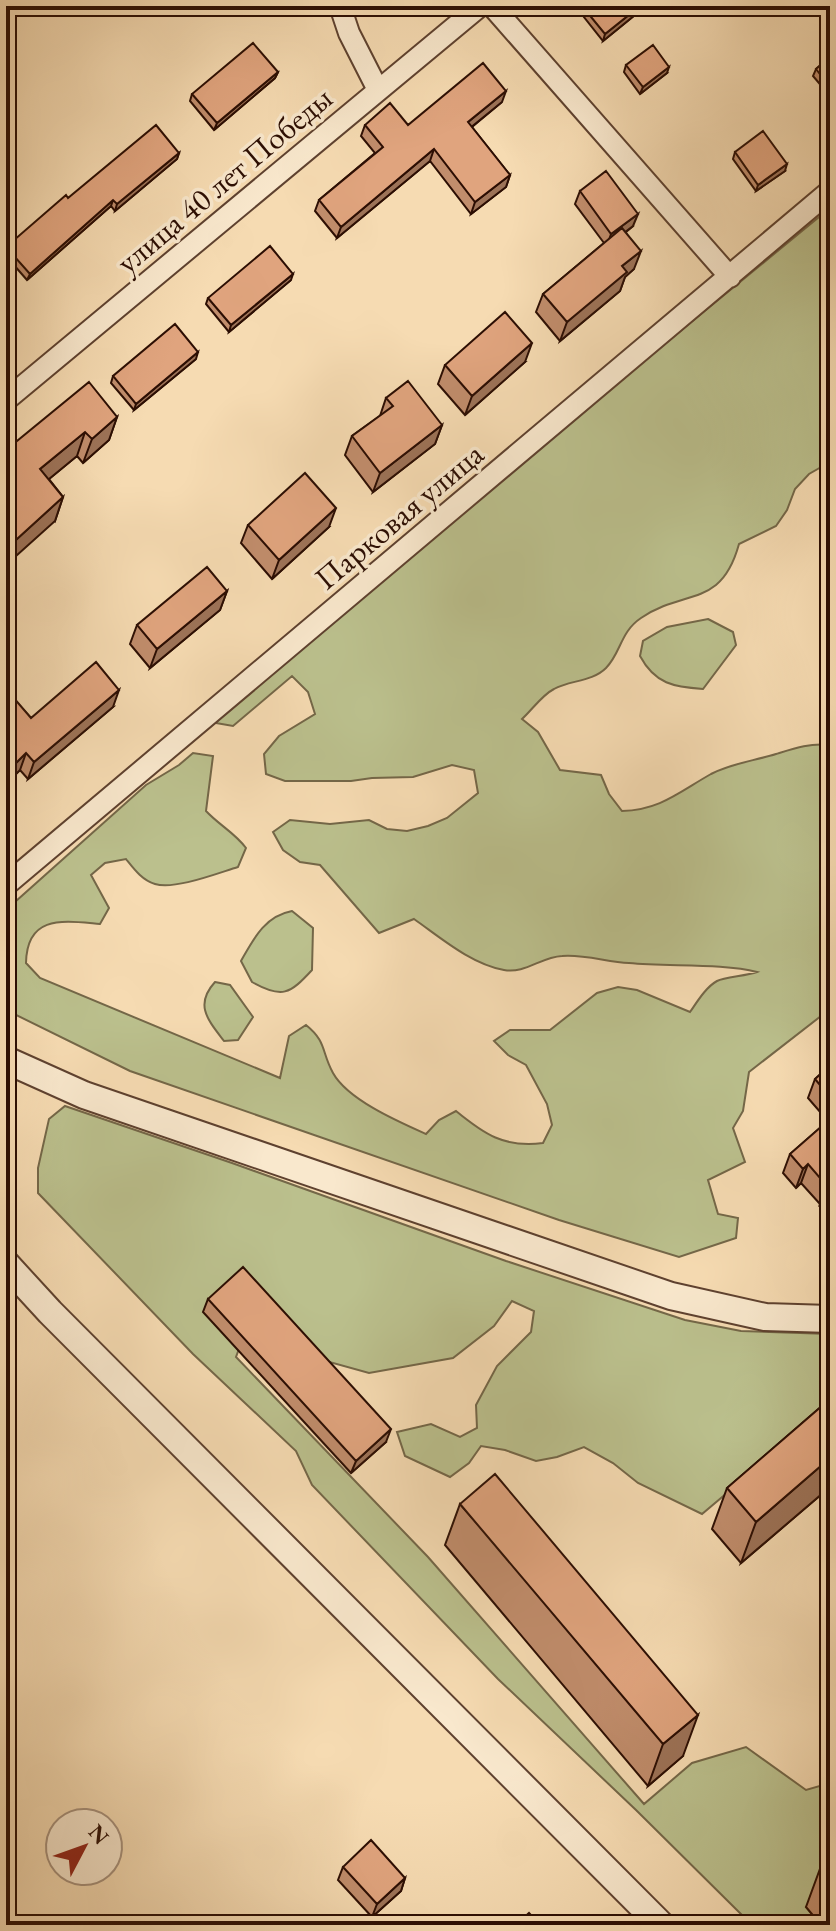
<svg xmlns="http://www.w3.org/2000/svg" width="836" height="1931" font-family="'EB Garamond',serif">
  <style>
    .green { fill: #bbc08d; stroke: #746748; stroke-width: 2 }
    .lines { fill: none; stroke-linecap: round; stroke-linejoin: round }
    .minor-casing { stroke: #5e412f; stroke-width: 24 }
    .tertiary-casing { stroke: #5e412f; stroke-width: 30 }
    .minor { stroke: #f9e8cd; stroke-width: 20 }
    .tertiary { stroke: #f9e8cd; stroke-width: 26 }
    .wall { fill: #c18d6c; stroke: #2c0e03; stroke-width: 2 }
    .shaded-wall { fill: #9d7358; stroke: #2c0e03; stroke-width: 2 }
    .building { fill: #e0a47e; stroke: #2c0e03; stroke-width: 2 }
    .labels { text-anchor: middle; stroke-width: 7; stroke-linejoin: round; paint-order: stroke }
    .street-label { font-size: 32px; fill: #2c0e03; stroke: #f9e8cd }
  </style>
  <rect width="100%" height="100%" fill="#f6dbb2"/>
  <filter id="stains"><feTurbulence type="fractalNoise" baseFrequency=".0025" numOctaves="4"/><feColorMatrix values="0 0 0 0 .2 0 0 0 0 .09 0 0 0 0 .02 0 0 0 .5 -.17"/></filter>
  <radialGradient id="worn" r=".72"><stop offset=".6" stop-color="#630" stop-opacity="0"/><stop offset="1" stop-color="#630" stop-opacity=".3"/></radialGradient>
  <path class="green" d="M830 208V462L809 474 795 489 787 510 776 526 739 544C721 609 685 588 641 618 620 632 621 653 606 668 592 682 570 680 554 689 542 695 532 710 522 719L538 732 560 770 601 775 609 794 622 811C660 810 679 792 711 774 732 763 754 761 776 754 795 748 809 743 830 745V1009L749 1072 743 1111 733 1128 745 1162 708 1180 718 1214 738 1218 736 1238 679 1257 559 1220 130 1071 6 1010V910L146 785 179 765 193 753 213 756 206 811C219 825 235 833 246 848L238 867C218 873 175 890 155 884 142 880 134 869 126 859L105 863 91 875 109 908 100 924C64 921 27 914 26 963L40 978 280 1078 289 1036 306 1025C327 1042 321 1051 333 1073 348 1100 399 1122 426 1134L439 1120 456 1111C484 1134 504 1148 543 1143L552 1125 547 1104 526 1065 508 1055 494 1041 510 1030H550L597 993 618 987 637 990 690 1012C697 1002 706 987 717 981 725 977 746 976 757 972 722 963 667 967 629 963 607 962 584 954 562 956 541 957 525 974 504 970 471 964 441 938 414 919L379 933 320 865 300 862 283 850 273 832 290 820 330 824 369 820 387 829 407 831 428 826 447 818 478 793 474 770 452 765 413 777 372 778 351 781H285L266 774 264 754 279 736 315 714 308 692 292 676 233 726 216 723 231 700Z
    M708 619 733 632 736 645 703 689C674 687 655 684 640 656L643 641 667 627Z
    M292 911 313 928 312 970C290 994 282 999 252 982L241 961C254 938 265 916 292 911Z
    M215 982 230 985 253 1017 238 1040 224 1041C208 1020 194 1005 215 982Z
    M65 1106 232 1163 506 1261 685 1320 741 1331 830 1334V1406L702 1514 638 1483 613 1463 584 1447 557 1457 536 1461 505 1450 481 1446 469 1463 450 1477 405 1456 397 1432 431 1424 460 1437 477 1428 476 1405 497 1366 531 1332 534 1311 512 1301 494 1326 453 1358 369 1373 243 1338 236 1357 428 1557 644 1804 692 1763 746 1747 806 1790 830 1783V1886L806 1907 821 1925H752L636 1810 498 1679 312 1485 296 1451 193 1354 38 1193V1168L49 1119Z"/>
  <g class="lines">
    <defs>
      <path id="minor" d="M340 6 349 33 378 90
        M492 6 730 277
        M6 400 480 6
        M6 885 830 191"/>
      <path id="tertiary" d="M6 1060 84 1095 671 1296 765 1317 830 1319
        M6 1264 50 1312 661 1925"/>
    </defs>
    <use href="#minor" class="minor-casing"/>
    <use href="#tertiary" class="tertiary-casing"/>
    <use href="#minor" class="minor"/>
    <use href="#tertiary" class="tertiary"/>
  </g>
  <path class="wall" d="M582 6H646L603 41 580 12Z
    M830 57V96L813 76 816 69Z
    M626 65 667 73 640 94 624 72Z
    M278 72 275 78 214 130 190 101 192 94Z
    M502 102 472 127 510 175 506 187 471 214 430 161 337 238 315 211 319 200 375 153 361 136 365 125H408Z
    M735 152 785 171 756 191 733 159Z
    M179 153 177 159 115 211 111 206 27 280 6 256V247L68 198Z
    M580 191 633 226 626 232 634 269 625 277 620 291 560 341 536 312 543 294 604 243 575 204Z
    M291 280 229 332 206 304 208 298Z
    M196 359 134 410 111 383 113 376Z
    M525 362 465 415 438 384 445 365Z
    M386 398 442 425 435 444 373 492 345 455 352 436 380 416Z
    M117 417 109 440 83 463 77 456 49 479 63 497 55 521 6 450Z
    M248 525 329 527 272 579 241 543Z
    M227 591 220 610 150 668 130 644 137 625Z
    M6 691 31 718 113 707 28 779 20 770 6 784Z
    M830 1062V1195L820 1204 801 1183 796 1188 783 1173 790 1154 828 1121 808 1098 815 1079 829 1066Z
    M208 1299 386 1442 351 1473 203 1312Z
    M830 1399V1487L741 1563 712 1529 727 1488Z
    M460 1504 683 1756 648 1786 445 1545Z
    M830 1858V1925H821L806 1907 821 1866Z
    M343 1867 405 1878 401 1891 372 1917 338 1880Z"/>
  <path class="shaded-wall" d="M640 6H646L603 41 605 34Z
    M669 67 667 73 640 94 643 87Z
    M278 72 275 78 214 130 217 123Z
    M506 91 502 102 464 133 468 122Z
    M434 149 430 161 337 238 341 227Z
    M179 153 177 159 115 211 117 204Z
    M787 164 785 171 756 191 758 185Z
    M510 175 506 187 471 214 475 202Z
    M113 200 111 206 27 280 30 274Z
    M638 214 633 226 607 246 611 234Z
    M641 251 634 269 625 277 620 291 560 341 567 322 622 266Z
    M293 274 291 280 229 332 231 325Z
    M532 343 525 362 465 415 472 396Z
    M198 352 196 359 134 410 136 404Z
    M117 417 109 440 83 463 92 439Z
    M442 425 435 444 373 492 380 473Z
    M85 432 77 456 32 493 40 469Z
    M63 497 55 521 6 565V549Z
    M336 508 329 527 272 579 279 560Z
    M227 591 220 610 150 668 157 649Z
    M119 690 113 707 28 779 34 762Z
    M26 753 20 770 6 784V773Z
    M808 1164 801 1183 796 1188 803 1169Z
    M830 1182V1195L820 1204 826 1185Z
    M391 1429 386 1442 351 1473 356 1461Z
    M830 1458V1487L741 1563 756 1522Z
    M698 1715 683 1756 648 1786 663 1744Z
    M405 1878 401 1891 372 1917 377 1904Z"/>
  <path class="building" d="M582 6H640L605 34Z
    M253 43 278 72 217 123 192 94Z
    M653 45 669 67 643 87 626 65Z
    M830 57V87L816 69Z
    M483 63 506 91 468 122 510 175 475 202 434 149 341 227 319 200 383 147 365 125 390 103 408 125Z
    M156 125 179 153 117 204 113 200 30 274 6 247 66 195 68 198Z
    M763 131 787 164 758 185 735 152Z
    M606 171 638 214 611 234 580 191Z
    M622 228 641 251 622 266 627 272 567 322 543 294Z
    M270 246 293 274 231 325 208 298Z
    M505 312 532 343 472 396 445 365Z
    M175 324 198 352 136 404 113 376Z
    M408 381 442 425 380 473 352 436 393 406 386 398Z
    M89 382 117 417 92 439 85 432 40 469 63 497 6 549V450Z
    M305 473 336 508 279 560 248 525Z
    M207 567 227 591 157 649 137 625Z
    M96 662 119 690 34 762 26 753 6 773V691L7 690 31 718Z
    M830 1066V1097L815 1079Z
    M830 1119V1182L826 1185 808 1164 803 1169 790 1154Z
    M243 1267 391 1429 356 1461 208 1299Z
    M830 1399V1458L756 1522 727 1488Z
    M495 1474 698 1715 663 1744 460 1504Z
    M371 1840 405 1878 377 1904 343 1867Z
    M830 1858V1877L821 1866Z
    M529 1913 540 1925H516Z"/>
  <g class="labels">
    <g class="street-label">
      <text transform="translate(224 180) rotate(-40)" y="11">улица 40 лет Победы</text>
      <text transform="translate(399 516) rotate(-40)" y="11">Парковая улица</text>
    </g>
  </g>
  <rect width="836" height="1931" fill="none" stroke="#f6dbb2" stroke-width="32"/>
  <rect x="8" y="8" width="820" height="1915" fill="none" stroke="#2c0e03" stroke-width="4"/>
  <rect x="16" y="16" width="804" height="1899" fill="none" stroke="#2c0e03" stroke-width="2"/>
  <g transform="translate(84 1847) rotate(49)"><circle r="38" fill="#f9e8cd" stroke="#a7917c" stroke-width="2"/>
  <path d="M0-6L14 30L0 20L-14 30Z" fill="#8f2418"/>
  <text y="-12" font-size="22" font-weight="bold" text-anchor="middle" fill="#2c0e03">N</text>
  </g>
  <rect width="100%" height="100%" filter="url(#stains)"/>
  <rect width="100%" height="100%" fill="url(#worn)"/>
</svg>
